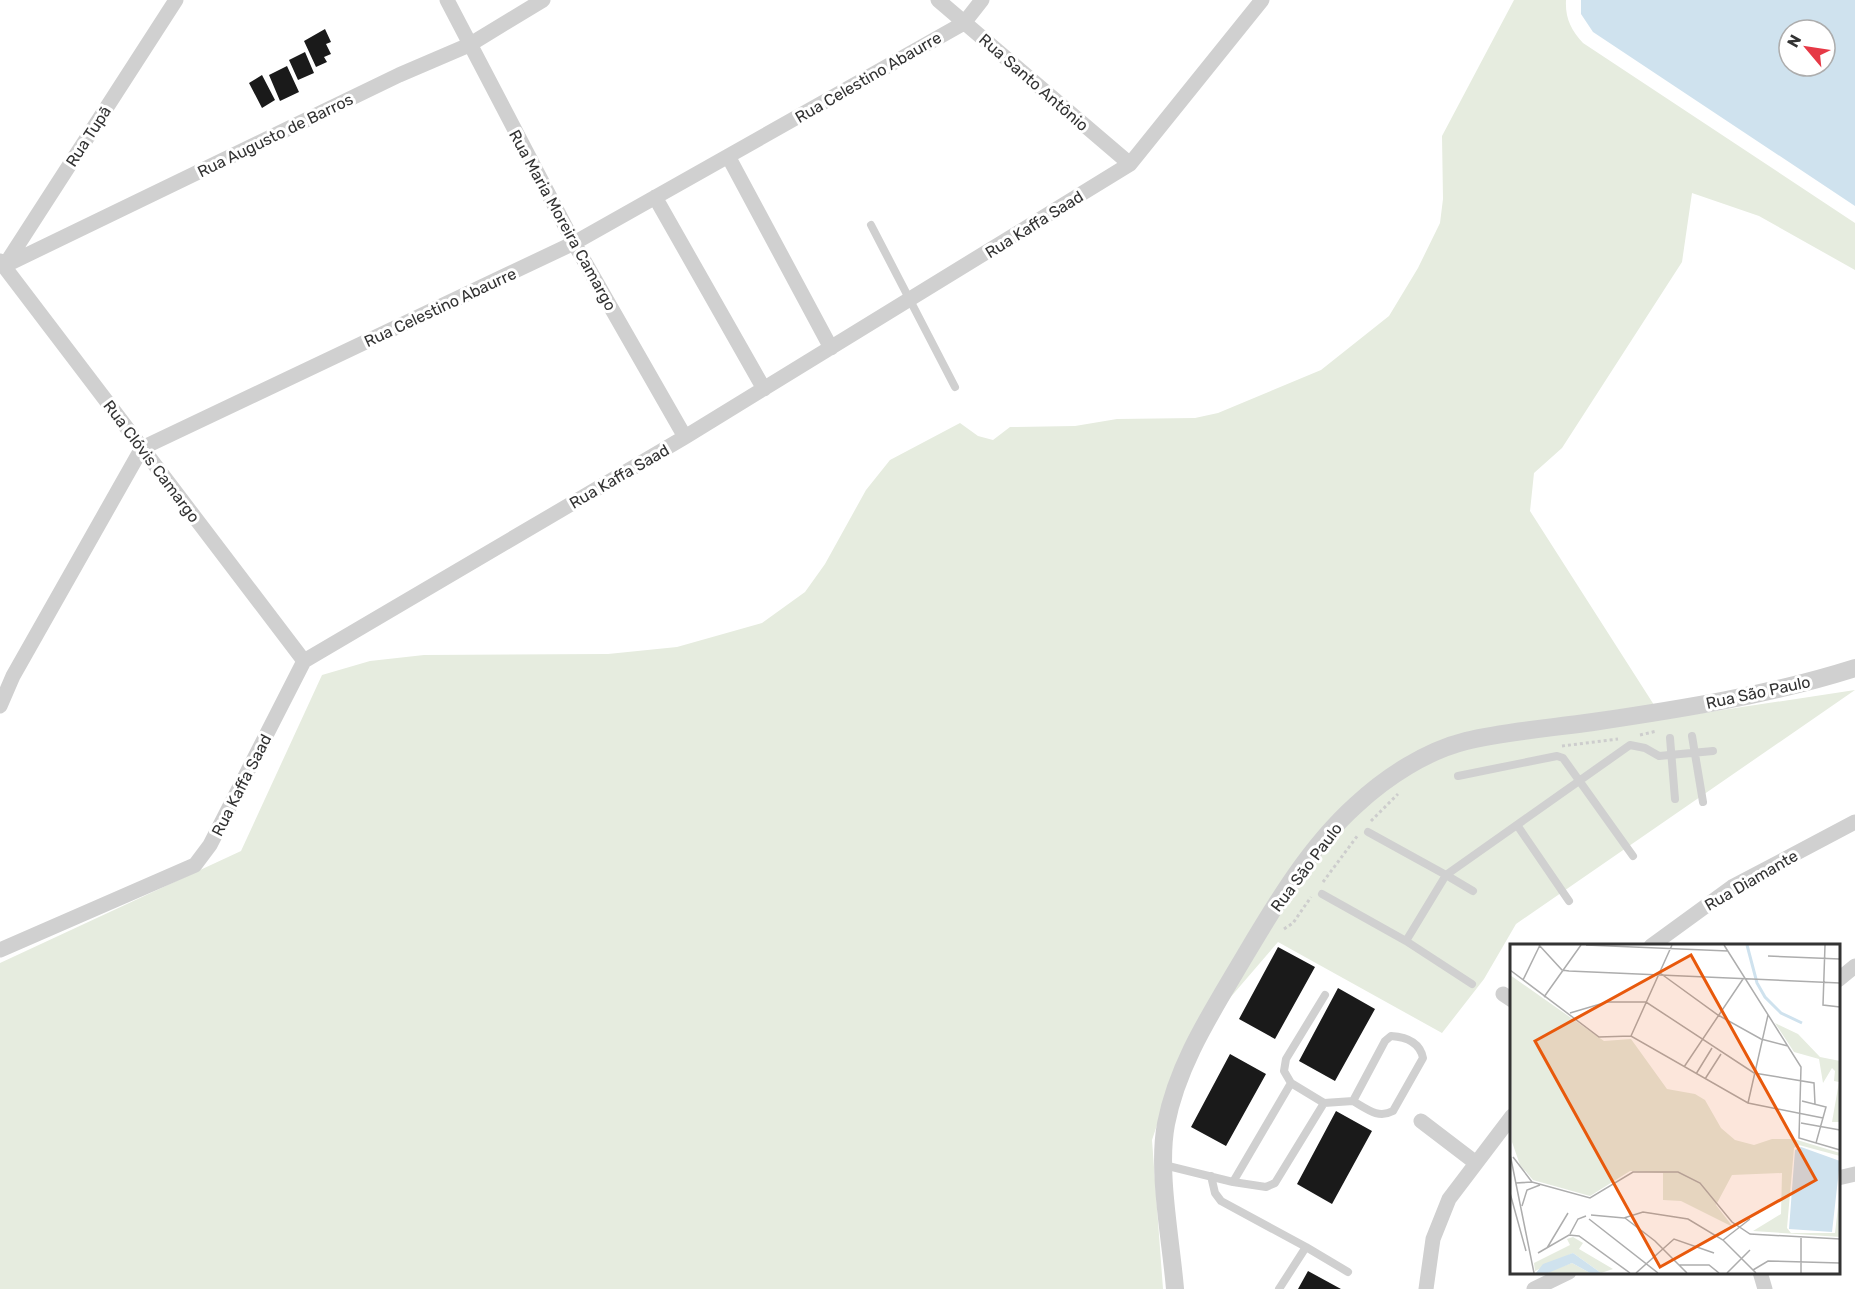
<svg xmlns="http://www.w3.org/2000/svg" width="1855" height="1289" font-family="Rubik,sans-serif">
  <style>
    .green { fill: #e6ecdf }
    .water { fill: #cfe2ee; fill-rule: evenodd }
    .building { fill: #1a1a1a }
    .lines { fill: none; stroke-linecap: round; stroke-linejoin: round }
    .path { stroke: #cdcdcd; stroke-width: 3; stroke-dasharray: 3 3; stroke-linecap: butt }
    .service { stroke: #d0d0d0; stroke-width: 8 }
    .minor { stroke: #d0d0d0; stroke-width: 15 }
    .tertiary { stroke: #d0d0d0; stroke-width: 18 }
    .labels { text-anchor: middle; stroke-width: 6; stroke-linejoin: round; paint-order: stroke }
    .street-label { font-size: 16px; fill: #333; stroke: #fff }
    .inset-river { fill: none; stroke: #cfe2ee; stroke-width: 3 }
    .inset-road { fill: none; stroke: #adadad; stroke-width: 1.5 }
    .view { fill: #e8590c; fill-opacity: 0.15; stroke: #e8590c; stroke-width: 3 }
    .inset-edge { fill: none; stroke: #333; stroke-width: 3 }
  </style>
  <rect width="100%" height="100%" fill="#fff"/>
  <path class="green" d="M1514 0H1566C1565 18 1571 30 1583 43L1855 223V270L1759 216 1692 193 1682 262 1562 448 1534 473 1530 511 1663 719 1855 690 1516 924 1484 979 1442 1033 1278 942 1180 1056 1152 1140 1163 1289H0V963L241 851 322 675 370 661 424 655 608 654 677 647 762 623 805 592 825 564 866 490 890 460 960 423 978 436 993 440 1010 427 1075 426 1117 419 1195 418 1218 413 1321 370 1389 316 1418 268 1440 223 1443 199 1442 136Z"/>
  <path class="water" d="M1581 0H1855V206L1593 32 1581 14ZM1789 30H1825V66H1789Z"/>
  <path class="building" d="M325 29 331 42 326 44 331 54 324 57 327 62 316 67 304 41Z
    M305 52 314 73 298 80 289 60Z
    M287 66 299 92 280 101 269 75Z
    M262 75 275 100 262 108 249 83Z
    M1278 947 1315 967 1275 1039 1239 1019Z
    M1338 988 1375 1009 1335 1081 1299 1061Z
    M1230 1054 1266 1074 1226 1146 1191 1127Z
    M1336 1111 1372 1131 1332 1204 1297 1184Z
    M1308 1271 1341 1289H1298Z"/>
  <g class="lines">
    <path class="path" d="M1640 735 1657 731
      M1562 746 1618 739
      M1371 821 1398 794
      M1323 882 1358 835
      M1284 929 1293 923 1311 897"/>
    <path class="service" d="M871 225 955 387
      M1692 736 1703 802
      M1670 738 1675 799
      M1458 776 1557 756 1563 758 1633 856
      M1517 825 1569 901
      M1368 832 1446 875 1630 745 1645 748 1659 756 1713 751
      M1322 894 1406 941 1446 875 1473 891
      M1406 941 1472 984
      M1391 1036C1407 1037 1420 1043 1423 1058L1393 1111C1378 1119 1367 1109 1353 1101L1385 1041Z
      M1324 1103 1353 1101
      M1164 1165 1233 1182 1291 1083 1284 1071 1286 1059 1325 995
      M1211 1176 1215 1193 1221 1201 1306 1247 1279 1289
      M1233 1182 1266 1187 1275 1183 1324 1103 1291 1083
      M1306 1247 1348 1272"/>
    <path class="minor" d="M447 0 574 243 685 437
      M938 0 1130 164
      M728 156 831 348
      M655 197 764 389
      M0 261 304 661
      M5 265 176 0
      M4 266 399 75 469 45 543 0
      M0 706 13 676 142 448 574 243 964 23 982 0
      M1651 946 1732 887 1855 822
      M0 950 195 865 210 845 304 661 685 437 1130 164 1262 0
      M1838 980 1855 966
      M1503 994 1512 1000
      M1421 1121 1476 1163
      M1838 1178 1855 1174
      M1760 1272 1765 1289
      M1426 1289 1433 1239 1449 1199 1512 1116
      M1534 1289 1569 1272"/>
    <path class="tertiary" d="M1175 1289C1171 1240 1157 1171 1166 1124 1177 1067 1208 1018 1237 969 1271 912 1306 850 1356 805 1386 777 1426 751 1466 741 1507 731 1552 728 1593 722 1681 709 1770 695 1855 668"/>
  </g>
  <g class="labels">
    <g class="street-label">
      <text transform="translate(868 77) rotate(-30)" y="6">Rua Celestino Abaurre</text>
      <text transform="translate(1034 82) rotate(41)" y="6">Rua Santo Antônio</text>
      <text transform="translate(275 135) rotate(-26)" y="6">Rua Augusto de Barros</text>
      <text transform="translate(88 136) rotate(-57)" y="6">Rua Tupã</text>
      <text transform="translate(563 220) rotate(61)" y="6">Rua Maria Moreira Camargo</text>
      <text transform="translate(1034 224) rotate(-32)" y="6">Rua Kaffa Saad</text>
      <text transform="translate(440 307) rotate(-25)" y="6">Rua Celestino Abaurre</text>
      <text transform="translate(152 461) rotate(53)" y="6">Rua Clóvis Camargo</text>
      <text transform="translate(619 476) rotate(-30)" y="6">Rua Kaffa Saad</text>
      <text transform="translate(1758 692) rotate(-12)" y="6">Rua São Paulo</text>
      <text transform="translate(241 785) rotate(-63)" y="6">Rua Kaffa Saad</text>
      <text transform="translate(1306 867) rotate(-53)" y="6">Rua São Paulo</text>
      <text transform="translate(1751 880) rotate(-30)" y="6">Rua Diamante</text>
    </g>
  </g>
  <g transform="translate(1510 944)">
    <rect width="330" height="330" fill="#fff"/>
    <path d="M0 31 94 97 121 95 157 145 185 150 195 156 211 184 225 196 244 201 262 195H284L330 209V212L289 201 284 204 277 284 281 289H325L330 246V293L243 287 271 270 272 229 222 231 206 261 223 283 171 257 153 256V229L120 227 80 252 23 236 10 221 2 198ZM265 79 288 90 310 113 330 117V178H322L329 138 324 137 325 127 322 124 313 139 309 115 284 108ZM63 293 73 299 69 305 103 325 91 329 63 309 25 327 24 319 60 301 57 295ZM62 319 80 329H38L42 326Z" fill="#e6ecdf"/>
    <path d="M291 203 330 217 322 288 279 285 285 206ZM63 309 91 329H80L62 319 38 329H26L33 320Z" fill="#cfe2ee"/>
    <path class="inset-river" d="M237 1 247 39 255 53 271 69 292 79"/>
    <path class="inset-road" d="M29 1 52 26 59 27 330 39M76 1 218 7M214 1 291 123 289 194 330 206M315 1 313 61 330 63M258 12 330 15M0 26 89 93 121 92 238 159 313 174M150 29 208 71 251 95 278 102M13 36 30 1M34 53 71 1M60 69 97 58H136L244 129 304 139 305 160M121 92 162 1M174 123 233 35M186 130 202 104M195 135 211 110M292 157 316 163 306 199M238 159 258 71M291 179 330 186M0 210 24 329M3 213 22 238M6 239 22 238 80 254 123 228H168L190 239 222 278 240 290 330 295M0 249 16 307M12 262 17 246 30 241M81 271 114 274 133 268 178 275 213 296 246 329M115 274 145 297 177 329M79 275 148 329M60 290 68 275 76 272M213 296 240 275M37 304 58 269M28 309 59 291 69 292 120 329M169 321H199L209 329M243 326 258 317 330 319M126 329 164 295 204 309M217 329 240 306M291 329V294"/>
    <path class="view" d="M181 11 306 236 150 323 25 97Z"/>
    <rect width="330" height="330" class="inset-edge"/>
  </g>
  <g transform="translate(1807 48) rotate(299)"><circle r="28" fill="#ffffff" stroke="#adadad" stroke-width="1.5"/>
  <path d="M0-4.5L10 22L0 15L-10 22Z" fill="#e63946"/>
  <text y="-9" font-size="16" font-weight="bold" text-anchor="middle" fill="#333333">N</text>
  </g>
</svg>
